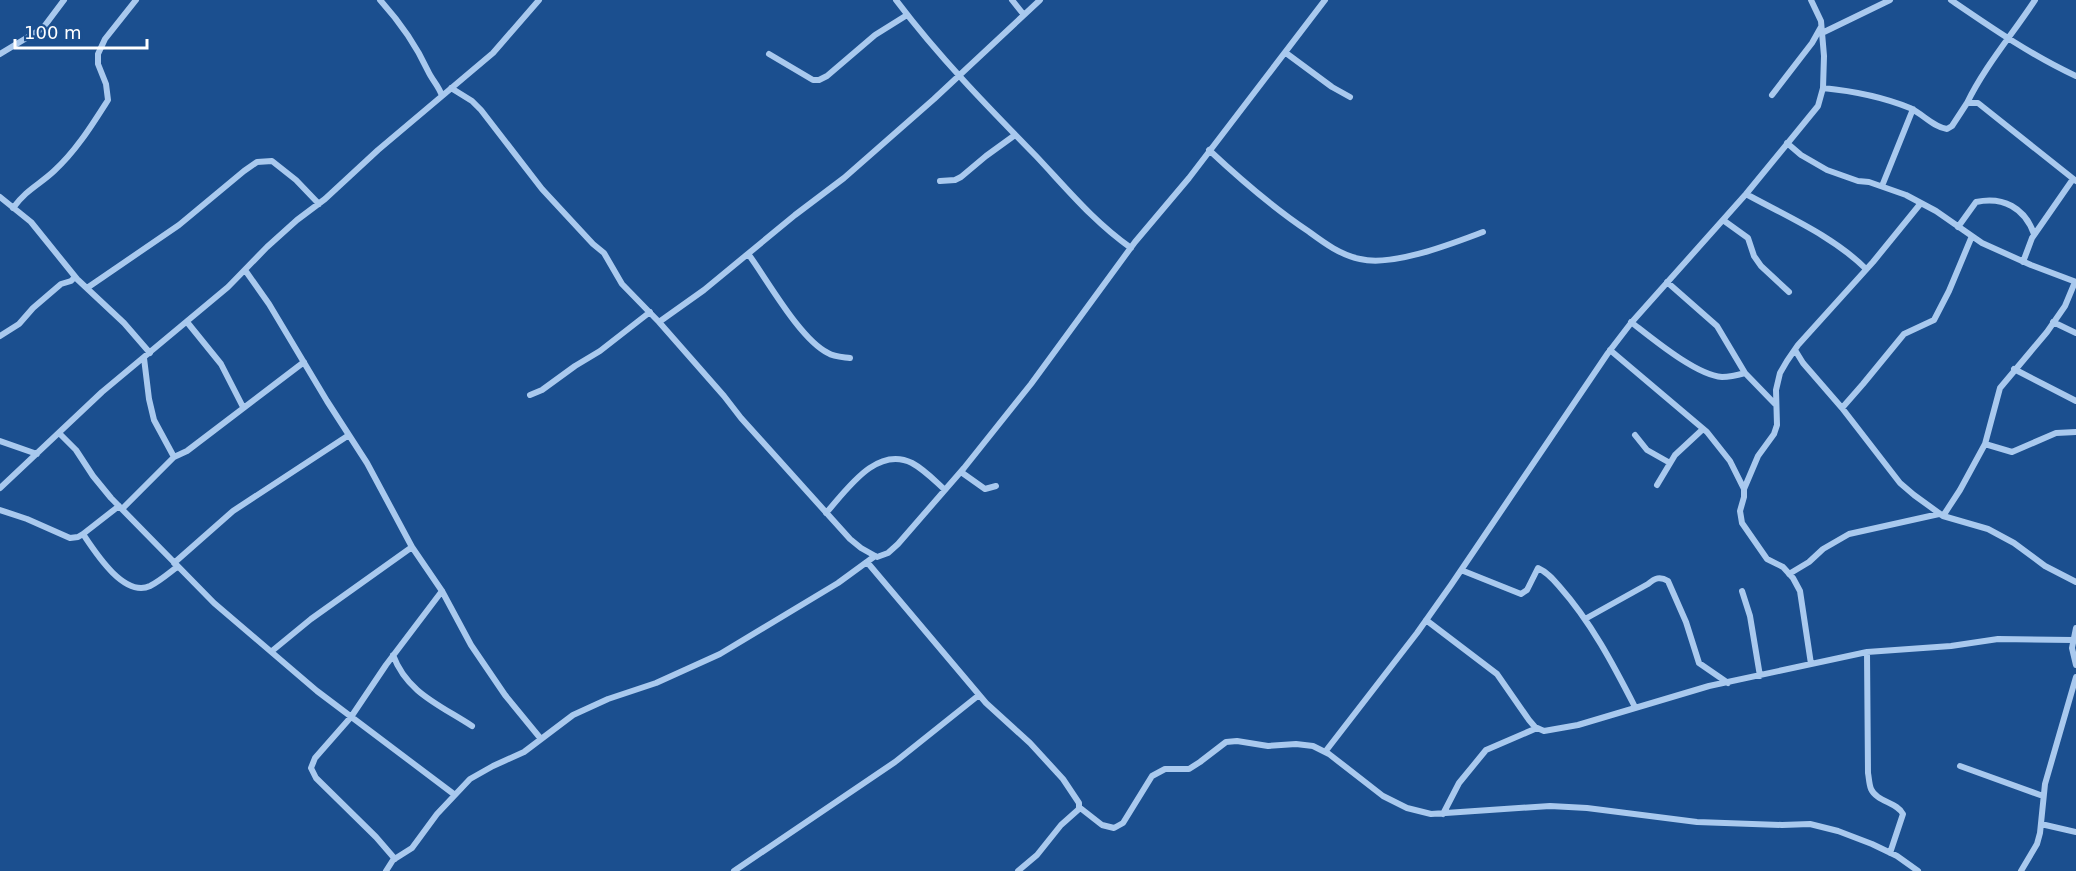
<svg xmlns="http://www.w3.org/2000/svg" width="2076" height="871" font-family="'DejaVu Sans',sans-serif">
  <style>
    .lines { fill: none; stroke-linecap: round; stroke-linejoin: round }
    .street { stroke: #a9c9ee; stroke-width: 6 }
  </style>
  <rect width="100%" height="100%" fill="#1b4f8f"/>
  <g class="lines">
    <path class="street" d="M380 0C399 21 416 45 428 71 432 80 439 86 442 96
      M896 0C938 56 987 106 1036 156 1068 190 1093 221 1131 248
      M1012 0 1024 15
      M1951 0C1992 28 2031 55 2076 76
      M1822 33 1890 0
      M1286 53 1332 87 1350 97
      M0 54 43 28 64 0
      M769 54 813 80H819L827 76 875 35 907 15
      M451 88 472 101 481 110 542 189 593 244 604 253 622 284 659 322 724 396 741 418 850 539 861 548 877 557 888 553 898 544 964 468 1031 384 1135 242 1189 178 1325 0
      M1823 88C1853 91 1883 97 1910 108 1923 114 1933 127 1947 129L1952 126 1967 103H1978L2076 181
      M1772 95 1812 43 1821 27
      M1967 103C1985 66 2012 35 2035 0
      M1787 143 1801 155 1827 170 1858 181 1869 182 1906 195 1936 211 1982 243 2031 265 2076 282
      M1209 150C1240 179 1272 207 1308 231 1323 242 1340 255 1360 259 1393 267 1451 244 1483 232
      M940 181 955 180 961 177 986 156 1015 135
      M1882 186 1913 109
      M1746 194C1786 216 1833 236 1866 269
      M0 197 31 222 77 279 124 323 150 353
      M13 208C27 189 39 185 54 171 76 151 92 125 108 100L106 84 98 64V54L105 39 136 0
      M1723 220 1748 238 1754 256 1761 266 1789 292
      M1958 227 1976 202C2003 196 2025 208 2034 234
      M749 255C768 281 800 339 828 353 834 357 843 357 850 358
      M2023 262 2032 238 2073 179
      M245 270 269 304 327 401 367 463 412 547 442 591 471 645 505 695 541 739
      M1667 282 1717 326 1745 373 1776 405
      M87 288 179 225 244 171 257 162 272 161 296 180 319 204
      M187 322 221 364 243 407
      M659 322 704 290 795 215 844 178 934 99 1040 0
      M1631 322C1653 339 1696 375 1722 377 1730 377 1738 375 1745 373
      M2053 322 2076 333
      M0 336 19 324 33 308 61 284 71 281 75 277
      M1610 350 1707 432 1730 461 1744 489V497L1740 511 1742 523 1767 559 1783 567 1793 578 1800 591 1811 664
      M1795 350 1803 363 1842 408 1900 483 1914 495 1943 516 1988 529 2014 543 2045 566 2076 582
      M2014 369 2076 401
      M530 395 542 390 575 366 600 351 650 312
      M1842 408 1863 384 1904 334 1934 320 1949 291 1972 236
      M59 433 76 450 93 476 111 498 214 603 317 691 455 795
      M1635 435 1647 450 1670 463
      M0 441 37 454
      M1985 444 2012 452 2056 433 2076 432
      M174 457 187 451 304 362
      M961 472 985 489 996 486
      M1657 485 1675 455 1703 429
      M0 488 102 392 228 287 267 247 297 220 325 199 378 150 493 53 539 0
      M1744 489 1758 456 1774 434 1777 425 1776 390 1780 373 1787 361 1798 345 1873 262 1921 203
      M122 509 174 457 154 420 149 399 144 358
      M0 510 27 519 70 538 78 537 83 534 119 506
      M826 513C846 491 876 445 912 463 925 470 935 481 945 490
      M1943 516 1960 490 1985 444 2000 388 2047 332 2065 306 2075 282
      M83 534C95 552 124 598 150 586 160 581 169 573 177 567
      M867 562 986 703 1030 743 1063 779 1079 803V809L1061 825 1037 855 1018 871
      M174 563 233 511 349 435
      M1461 570 1521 594 1527 590 1538 568C1547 572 1553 579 1559 586 1591 622 1613 664 1635 707
      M1789 574 1809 562 1823 549 1849 534 1939 514
      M1742 591 1750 616 1760 676
      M1585 619 1648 584C1655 578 1660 576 1668 581L1686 622 1699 663 1728 683
      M1426 620 1497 674 1529 720 1535 727 1544 731 1578 725 1709 686 1867 652 1951 646 1998 639 2073 640
      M2076 628 2072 648 2076 665
      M272 651 311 619 412 547
      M1867 652 1868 773C1869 778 1869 784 1871 789 1877 802 1897 802 1903 814L1890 853
      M393 655C407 693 440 705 472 726
      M1325 752 1417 633 1451 585 1608 353 1631 323 1746 194 1818 106 1823 88 1824 56 1821 21 1811 0
      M1960 766 2043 796
      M1079 807 1102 825 1114 828 1123 823 1152 776 1165 769H1189L1200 762 1226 742 1237 741 1268 746 1296 744 1313 746 1329 754 1383 796 1407 808 1431 814 1550 806 1587 808 1697 822 1782 825 1810 824 1838 831 1872 844 1897 856 1918 871
      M1443 814 1459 783 1486 750 1537 728
      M2041 824 2076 832
      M395 859 376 837 316 778 311 768 315 758 351 717 386 665 442 591
      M386 871 393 860 412 848 437 814 470 779 493 766 524 752 573 715 608 699 656 683 720 654 838 583 875 556
      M734 871 895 762 979 695
      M2021 871 2037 844 2040 833 2045 784 2076 677"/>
  </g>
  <path d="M15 39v9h132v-9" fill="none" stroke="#ffffff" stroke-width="3"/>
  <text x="24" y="39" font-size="18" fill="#ffffff" stroke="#1b4f8f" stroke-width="4.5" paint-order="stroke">100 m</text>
</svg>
